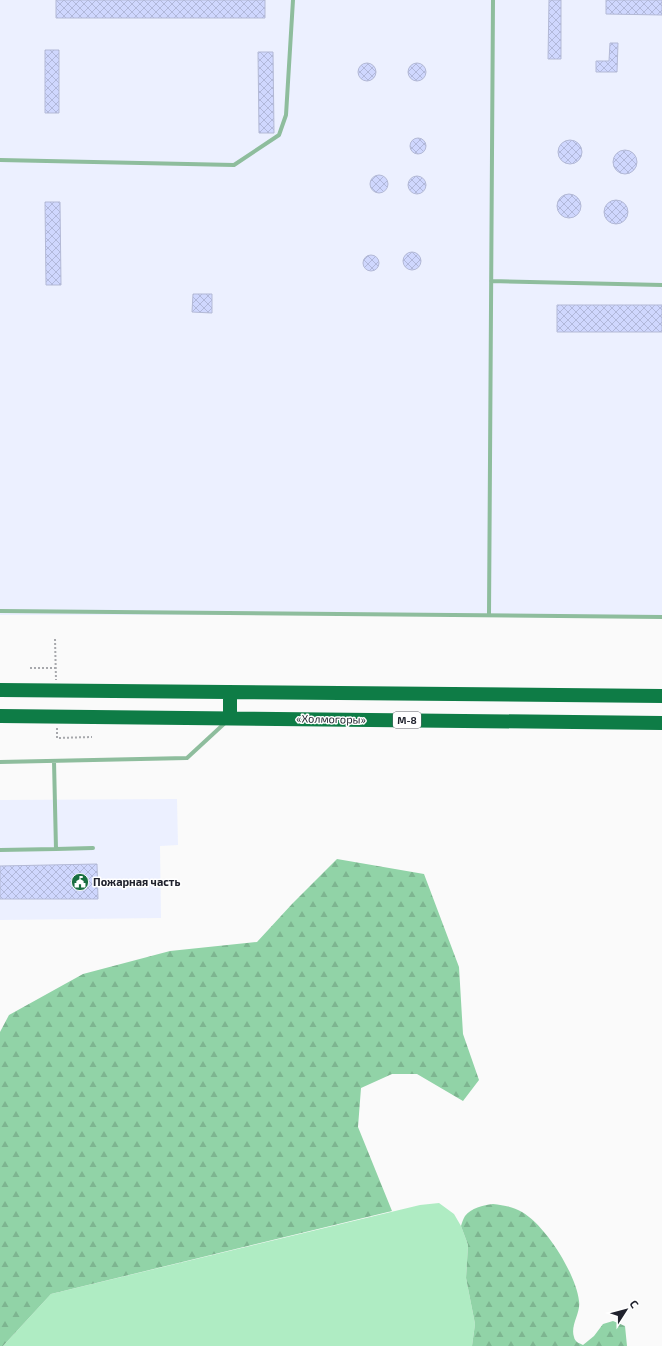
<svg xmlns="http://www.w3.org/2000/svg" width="662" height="1346" font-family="'Exo 2',sans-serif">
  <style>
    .built { fill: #ecf0ff }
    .grass { fill: #afecc3 }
    .forest { fill: url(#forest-firs) }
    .building { fill: url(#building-cross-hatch); stroke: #b3b9d6 }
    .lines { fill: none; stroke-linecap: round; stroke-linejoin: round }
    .path { stroke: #a7a8ac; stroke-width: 2; stroke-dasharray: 2 2; stroke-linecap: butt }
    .service { stroke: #8ebd9d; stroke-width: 4 }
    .trunk { stroke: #0e7c46; stroke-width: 14 }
    .labels { text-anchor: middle; stroke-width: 3; stroke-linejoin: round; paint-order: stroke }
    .shield { fill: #fff; stroke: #63646c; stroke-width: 1 }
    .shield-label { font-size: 10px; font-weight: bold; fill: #20222d }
    .street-label { font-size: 11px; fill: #20222d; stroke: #fff }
    .poi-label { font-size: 11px; font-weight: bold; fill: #20222d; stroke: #fff; text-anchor: start }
  </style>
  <defs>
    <pattern id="forest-firs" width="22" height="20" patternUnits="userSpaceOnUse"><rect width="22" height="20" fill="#91d3a7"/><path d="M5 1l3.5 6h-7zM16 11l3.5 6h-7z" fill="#7db590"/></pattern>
    <pattern id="building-cross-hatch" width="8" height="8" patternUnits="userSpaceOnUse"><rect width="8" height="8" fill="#cfd7fe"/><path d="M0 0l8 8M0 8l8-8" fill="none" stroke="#b1b8da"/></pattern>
  </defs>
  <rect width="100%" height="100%" fill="#fafafa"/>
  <path class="built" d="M0 0H662V615H0Z
    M177 799 178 845 160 846 161 918 0 920V800Z"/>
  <path class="grass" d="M439 1203 454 1214 461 1226 468 1245 466 1278 475 1324 472 1346H3L51 1294 420 1205Z"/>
  <path class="forest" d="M337 859 424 874 459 967 463 1034 479 1080 463 1101 417 1074H392L361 1088 358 1127 392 1211 51 1294 3 1346H0V1032L9 1015 83 974 170 951 257 942 292 904Z
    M493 1204C503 1205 513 1207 522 1212 546 1226 576 1274 579 1301 581 1313 570 1325 574 1337 575 1342 579 1343 583 1345L594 1336 603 1324 613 1321 625 1326 627 1346H472L475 1324 466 1278 468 1245 461 1226C462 1223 463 1219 465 1216 471 1208 483 1205 493 1204Z"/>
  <path class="building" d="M56 0H265V18H56Z
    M549 0H561V59H548Z
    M606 0H662V15L606 14Z
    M610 43H618L617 72H596V61H609Z
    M45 50H59V113H45Z
    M258 52H273L274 133H259Z
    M358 72a9 9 0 1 1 18 0a9 9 0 1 1-18 0Z
    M408 72a9 9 0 1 1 18 0a9 9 0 1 1-18 0Z
    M410 146a8 8 0 1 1 16 0a8 8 0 1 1-16 0Z
    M558 152a12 12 0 1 1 24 0a12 12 0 1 1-24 0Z
    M613 162a12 12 0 1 1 24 0a12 12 0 1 1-24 0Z
    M370 184a9 9 0 1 1 18 0a9 9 0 1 1-18 0Z
    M408 185a9 9 0 1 1 18 0a9 9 0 1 1-18 0Z
    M557 206a12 12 0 1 1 24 0a12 12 0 1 1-24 0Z
    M604 212a12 12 0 1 1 24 0a12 12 0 1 1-24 0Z
    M45 202H60L61 285H46Z
    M403 261a9 9 0 1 1 18 0a9 9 0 1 1-18 0Z
    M363 263a8 8 0 1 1 16 0a8 8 0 1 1-16 0Z
    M193 294H212V313L192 312Z
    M557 305H662V332H557Z
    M97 864 98 899H0V866Z"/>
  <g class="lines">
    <path class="path" d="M55 639 56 680
      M30 668H56
      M57 728V738L92 737"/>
    <path class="service" d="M0 160 234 165 279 135 286 115 293 0
      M491 281 662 285
      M0 611 662 617
      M489 615 493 0
      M0 762 187 758 226 722
      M56 849 93 848
      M0 850 56 849 54 761"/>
    <path class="trunk" d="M0 690 662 696
      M230 692V718
      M0 716 662 723"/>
  </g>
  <defs>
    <symbol id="civic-disc" viewBox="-11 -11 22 22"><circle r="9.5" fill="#186e40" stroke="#fff"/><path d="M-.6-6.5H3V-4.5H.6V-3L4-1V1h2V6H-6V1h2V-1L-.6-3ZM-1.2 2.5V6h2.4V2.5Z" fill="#fff"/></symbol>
  </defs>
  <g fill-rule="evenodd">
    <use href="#civic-disc" x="70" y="872" width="20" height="20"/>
  </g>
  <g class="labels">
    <rect class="shield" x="393" y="712" width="28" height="16" rx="3"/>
    <g class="shield-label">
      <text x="407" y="724">М-8</text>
    </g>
    <g class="street-label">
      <text transform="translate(331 719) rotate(1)" y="4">«Холмогоры»</text>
    </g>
    <g class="poi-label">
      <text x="93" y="886">Пожарная часть</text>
    </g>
  </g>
  <g transform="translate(626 1310) rotate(54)" stroke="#ffffff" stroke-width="3" paint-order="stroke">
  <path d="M0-3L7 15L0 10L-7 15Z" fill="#20222d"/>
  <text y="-6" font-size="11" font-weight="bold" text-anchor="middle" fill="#20222d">С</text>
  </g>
</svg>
